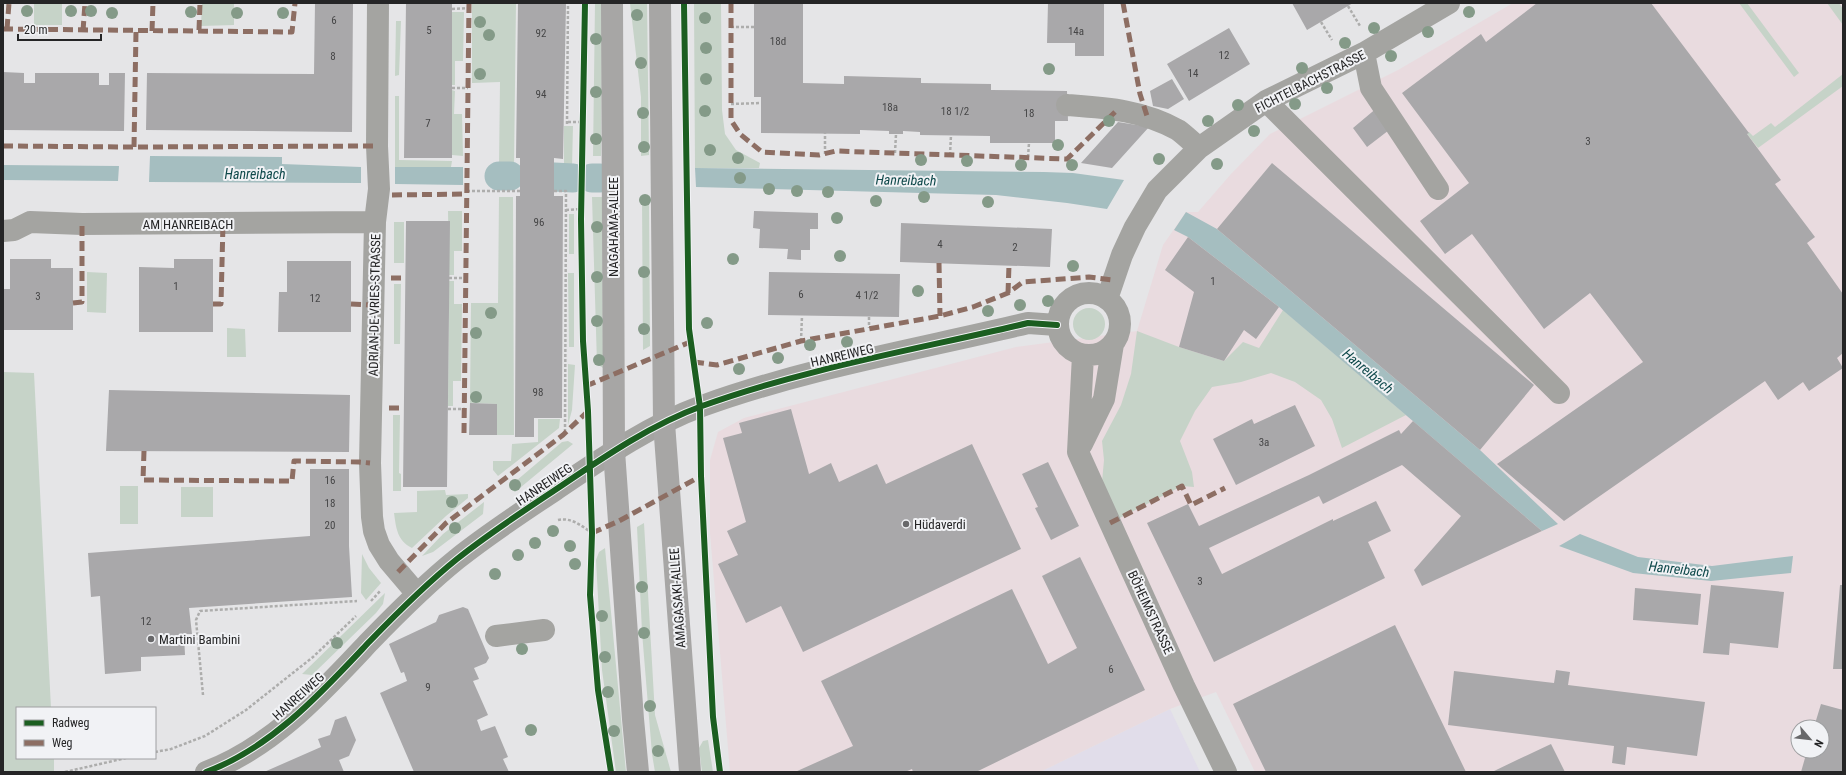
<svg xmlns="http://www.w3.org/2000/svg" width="1846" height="775" font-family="'Roboto Condensed',sans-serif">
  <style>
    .commercial { fill: #e1ddea }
    .industrial { fill: #e9dbdf; fill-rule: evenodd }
    .green { fill: #c6d3c8 }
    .water { fill: #a5bec0 }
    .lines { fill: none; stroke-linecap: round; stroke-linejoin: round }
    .canal { stroke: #a5bec0; stroke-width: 29 }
    .building { fill: #a9a8aa }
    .path { stroke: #adadac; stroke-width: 2.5; stroke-dasharray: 3 2; stroke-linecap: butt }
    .minor { stroke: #a4a4a1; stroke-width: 22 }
    .major { stroke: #a7a6a5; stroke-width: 22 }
    .quiet { stroke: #8d6e63; stroke-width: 5; stroke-dasharray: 10 5; stroke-linecap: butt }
    .cycleway-casing { stroke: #f1f2f5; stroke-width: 8 }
    .cycleway { stroke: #1b5e20; stroke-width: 6 }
    .tree { fill: #849a88 }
    .poi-dot { fill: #68686a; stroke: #f1f2f5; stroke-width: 1.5 }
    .labels { text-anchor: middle; stroke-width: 4; stroke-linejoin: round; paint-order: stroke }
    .number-label { font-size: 11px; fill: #464647 }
    .street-label { font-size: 13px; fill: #252526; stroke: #f1f2f5 }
    .poi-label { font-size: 13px; fill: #252526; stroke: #f1f2f5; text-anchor: start }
    .water-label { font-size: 14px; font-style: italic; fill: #0e484a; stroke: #f1f2f5 }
  </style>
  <rect width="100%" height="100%" fill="#e5e5e7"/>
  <path class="commercial" d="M1170 709 1200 772H1040Z"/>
  <path class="industrial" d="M1513 3H1843V772H1255L1216 692 1170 709 1040 772H730L710 533V460L718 432 744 418 1016 347 1137 331 1163 245 1186 212H1198L1231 174 1270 134 1398 70ZM1798 727H1822V751H1798Z"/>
  <path class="green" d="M34 3H62V25H34Z
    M202 3H234V25L201 26Z
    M472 3H516L514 166H499L500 82 472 83Z
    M595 3H602L601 156H593Z
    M630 3H647L649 155 641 156V97Z
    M694 3H721L722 110 725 134 736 150 760 163 759 168H695Z
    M1739 3H1747L1799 73 1794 77Z
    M1827 3H1839L1843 9V25Z
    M452 12H464L463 61H455V85H452Z
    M396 21H401L399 75 395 76Z
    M1843 74V86L1758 148 1747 134 1749 132 1753 136 1771 123 1775 127Z
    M452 90 455 91 454 114H462L463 156 452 155Z
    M395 96H399V160L452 161 451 167H395Z
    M564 126H573L572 167H564Z
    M499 197H513L514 435H497V404L470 403 471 303H498Z
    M592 197H602L603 368 597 364Z
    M642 197H649L650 346 643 350Z
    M448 211H462V251H454V275H449Z
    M569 214H574V254H569Z
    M394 222H404V263H394Z
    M87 272 107 273 106 313 87 312Z
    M568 273H574V347H569Z
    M449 281H454V304H462L461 381H453V406H448Z
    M394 284H401L400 344H394Z
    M1073 324a16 16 0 1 1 32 0a16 16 0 1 1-32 0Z
    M1283 310 1406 415 1342 448 1332 419 1321 400 1295 382 1271 373 1241 382 1212 387 1195 411 1180 441 1192 472 1194 487 1182 486 1110 523 1102 482 1104 460 1102 441 1121 405 1131 374 1137 331 1179 347 1224 361 1243 342 1259 348Z
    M227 328 245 329 246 357H227Z
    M568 364 575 365 572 410 568 425Z
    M3 372 34 373 51 708H17V758H54V772H3Z
    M393 415H400L399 473 401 474V491H393Z
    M538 419H560L559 428 498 476 493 470V461H511L512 444 538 442Z
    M568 441 573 444 515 492 509 488 510 486 562 442Z
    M120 486H138V524H120Z
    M181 487H213V517H181Z
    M445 490 446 495 468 494V498L446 516 412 548C397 541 396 527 394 513L417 512V491Z
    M484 502 483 514 433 552 422 556 443 534Z
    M644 523 655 715 671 772H655L652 754 642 632 637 527Z
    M605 548 626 772H616L602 670 596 560 599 552Z
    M362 554 369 568 381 583 366 600 361 593Z
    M385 593 383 604 376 613 312 675 302 674Z
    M708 740 713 772H702L699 748 703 741Z"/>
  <path class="water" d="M150 156 282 157V164L361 167V183L149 182Z
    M3 165 119 166 118 181 3 180Z
    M395 167H463V185L395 184Z
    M695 168 1044 172 1073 173 1124 180 1107 209 1067 203 996 195 696 187Z
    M1186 212 1217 229 1480 450 1558 524 1542 531 1279 307 1188 237 1174 230Z
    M1580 534 1638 557 1712 566 1793 556 1791 573 1711 581 1633 573 1559 546Z"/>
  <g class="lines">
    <path class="canal" d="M499 176H510
      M554 177 573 178
      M592 178H600"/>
  </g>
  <path class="building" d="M315 3H353L352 132 146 130 147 73 314 74Z
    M406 3H452V158H404Z
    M518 3H566L563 159 554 158V196H563L562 418H534V437H515L516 196H520V158H516Z
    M754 3H803V83L844 84V76L921 78V83L991 84V90L1067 91 1068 121H1055V143H990V136L920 135V132L903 131V134H889V131L860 130V134L761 133V97H754Z
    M1048 3H1104V56H1075V43H1047Z
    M1292 3H1353L1307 30Z
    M1537 3H1651L1749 133 1747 134 1781 180 1775 184 1815 237 1807 243 1843 294V353L1837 358 1843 368 1809 391 1803 382 1778 400 1765 381 1564 521 1497 464 1643 362 1590 293 1544 329 1472 234 1445 254 1420 221 1469 183 1402 93 1481 34 1486 42Z
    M1229 28 1250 64 1189 101 1167 64Z
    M3 72 24 73V83H35V73H99V85H109V73H125L124 131 3 130Z
    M1172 79 1184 99 1168 109 1153 106 1150 91Z
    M1378 107 1393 127 1367 147 1353 128Z
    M1118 122 1149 127 1112 168 1081 163Z
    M1272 163 1534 385 1480 450 1217 229Z
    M754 211 818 213V229H810V250H801V260L787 259 788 249 759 248 760 229 753 228Z
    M406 221H450L447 487H403Z
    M901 223 1052 229 1050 267 900 262Z
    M1188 237 1279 307 1256 339 1244 330 1224 361 1179 347 1194 292 1165 270Z
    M10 259H51V268H73V330H3V289H10Z
    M174 259H213V332H139V267L174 268Z
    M287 261H351V332H278L279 292H287Z
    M769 272 900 274 899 317 768 315Z
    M109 390 350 395 349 452 106 451Z
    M470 403 497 404V435H469Z
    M1295 405 1315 446 1236 485 1213 439 1252 419 1254 424Z
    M791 409 809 474 831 463 839 482 877 464 886 484 972 444 1021 549 803 652 781 606 746 623 718 564 738 555 727 531 746 522 723 438 742 433 739 423Z
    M1413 421 1542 531 1422 586 1414 570 1461 516 1402 465 1323 504 1319 496 1209 548 1222 574 1333 519V521L1376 501 1391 531 1368 542 1385 578 1214 662 1147 523 1188 504 1199 526 1309 475 1399 430 1401 434Z
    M1048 462 1079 526 1051 540 1035 508 1038 507 1022 474Z
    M310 469H349V546L352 597 189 608 192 634H184L185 655 141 657V671L105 674 100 596 91 597 88 553 310 536Z
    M1080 557 1145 690 976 772H913L912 769 905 772H795L853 746 821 681 1012 589 1048 664 1077 648 1042 576Z
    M1711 585 1784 592 1778 648 1730 643 1729 655 1703 653Z
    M1840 585H1843V669H1833Z
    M1635 588 1701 594 1698 625 1633 620Z
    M463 607 468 609 489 658 486 663 474 668 479 679 473 681 488 715 477 720 481 731 495 726 508 757 503 759 509 772H414L380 693 407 681 404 672 401 673 389 644 436 622 439 615Z
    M1395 625 1466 772H1266L1233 704Z
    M1556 670 1570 672 1568 685 1705 702 1697 756 1627 747 1625 765 1612 763 1614 746 1448 725 1454 671 1554 683Z
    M1821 704 1843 710V772H1801L1807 751H1822V727H1814Z
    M346 716 356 740 349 756 339 760 344 772H264L321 747 318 739 330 735 335 720Z
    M1551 744 1565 772H1492L1519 759Z"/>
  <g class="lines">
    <path class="path" d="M1348 6 1360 26
      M452 9 469 8
      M1321 22 1332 40
      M731 27H754
      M452 88H468
      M731 104 761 103
      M568 122H583
      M567 124 568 3
      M895 153 896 134
      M825 154V133
      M950 155 951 135
      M1028 157 1029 143
      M467 191H520
      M554 191H566L565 433
      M566 210 581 209
      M449 278H466
      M869 317V328
      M801 341 802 316
      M448 409H465
      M558 520C571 517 582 526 592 533
      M371 601 381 590
      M198 642 205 644
      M203 695 196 620 200 611 357 601
      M155 752 171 749 205 736 246 710 313 657 356 616
      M65 772 126 758"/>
    <path class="minor" d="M378 3 377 146 379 189 375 222 370 463 372 517 374 531 379 545 389 561 417 594
      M1364 53 1371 88 1438 189
      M1266 101 1559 393
      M1067 105C1107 108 1142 110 1178 130 1185 135 1192 142 1199 148
      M3 231 14 230 30 222 82 224 375 222
      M1058 324a31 31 0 1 1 62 0a31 31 0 1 1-62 0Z
      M1107 299 1122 255 1135 227 1157 190 1199 148 1266 101 1364 53 1449 3
      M1083 355 1078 452 1184 686 1226 772
      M1082 444 1104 399 1113 344
      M496 636 544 630
      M206 772C273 747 322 692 370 641 398 612 426 584 457 559 488 534 522 512 555 490 601 459 650 425 702 406 807 368 919 349 1028 323L1057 325"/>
    <path class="major" d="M612 3 614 451 633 719 638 772
      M660 3 664 423 690 772"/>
    <path class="quiet" d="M731 3V120L740 134 762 152 819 155 836 151 1067 159 1118 109
      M1123 3 1140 94 1147 116
      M3 29 292 32 295 3
      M7 29 9 3
      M199 30 200 3
      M83 31 85 3
      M152 31 153 3
      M3 146 134 147 377 146
      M134 147 136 31
      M392 195 467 194
      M939 263 940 316
      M391 278H405
      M1008 293 1009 265
      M73 303 82 302V224
      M213 304H221L223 223
      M351 304 373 305
      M694 362 717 365 801 341 940 316 973 307 1008 293 1023 282 1089 277 1113 280
      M586 386 690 342
      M389 408H404
      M464 433 469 3
      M144 451 143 480 292 481 294 461 359 462 370 463
      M1110 523 1182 486 1191 505 1225 488
      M592 533 619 521 701 476
      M398 572 446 523 563 435 588 411"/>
    <defs>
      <path id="cycleway" d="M585 3 581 219 583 341 588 411 592 533 590 595 598 690 611 772
        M684 3 689 329 700 407 701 476 713 717 720 772
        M206 772C273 747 322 692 370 641 398 612 426 584 457 559 488 534 522 512 555 490 601 459 650 425 702 406 807 368 919 349 1028 323L1057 325"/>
    </defs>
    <use href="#cycleway" class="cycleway-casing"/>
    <use href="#cycleway" class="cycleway"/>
  </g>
  <g class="tree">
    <circle cx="27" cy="11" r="6"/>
    <circle cx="71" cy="11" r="6"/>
    <circle cx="91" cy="11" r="6"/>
    <circle cx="191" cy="12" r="6"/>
    <circle cx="1469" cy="12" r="6"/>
    <circle cx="112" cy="13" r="6"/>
    <circle cx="237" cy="13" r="6"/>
    <circle cx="283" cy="13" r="6"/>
    <circle cx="637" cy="15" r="6"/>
    <circle cx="705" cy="18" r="6"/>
    <circle cx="480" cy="22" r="6"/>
    <circle cx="1374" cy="28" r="6"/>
    <circle cx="1428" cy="32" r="6"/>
    <circle cx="489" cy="35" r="6"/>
    <circle cx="596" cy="39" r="6"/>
    <circle cx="1345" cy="43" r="6"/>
    <circle cx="706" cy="48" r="6"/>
    <circle cx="1391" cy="56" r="6"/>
    <circle cx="641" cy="63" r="6"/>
    <circle cx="1302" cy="68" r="6"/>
    <circle cx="1049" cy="69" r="6"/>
    <circle cx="480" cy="74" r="6"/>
    <circle cx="706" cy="79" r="6"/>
    <circle cx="1327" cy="88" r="6"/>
    <circle cx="596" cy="92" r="6"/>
    <circle cx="1295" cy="104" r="6"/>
    <circle cx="1238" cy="105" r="6"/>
    <circle cx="705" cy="111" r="6"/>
    <circle cx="643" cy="113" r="6"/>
    <circle cx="1109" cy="121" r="6"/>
    <circle cx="1208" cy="121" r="6"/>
    <circle cx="1254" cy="131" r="6"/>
    <circle cx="596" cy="139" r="6"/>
    <circle cx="1058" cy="145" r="6"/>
    <circle cx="644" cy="147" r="6"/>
    <circle cx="710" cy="150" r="6"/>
    <circle cx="738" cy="158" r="6"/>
    <circle cx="1159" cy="159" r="6"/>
    <circle cx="921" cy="160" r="6"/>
    <circle cx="967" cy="161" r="6"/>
    <circle cx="1217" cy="164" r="6"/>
    <circle cx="1021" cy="165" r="6"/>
    <circle cx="1072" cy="165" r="6"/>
    <circle cx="740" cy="178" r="6"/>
    <circle cx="769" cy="189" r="6"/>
    <circle cx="797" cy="191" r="6"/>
    <circle cx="828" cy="192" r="6"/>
    <circle cx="924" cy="197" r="6"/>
    <circle cx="645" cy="200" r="6"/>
    <circle cx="876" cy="201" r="6"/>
    <circle cx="988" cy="202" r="6"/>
    <circle cx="837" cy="218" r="6"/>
    <circle cx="597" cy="227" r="6"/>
    <circle cx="840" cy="256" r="6"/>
    <circle cx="733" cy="259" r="6"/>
    <circle cx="1073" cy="266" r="6"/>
    <circle cx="644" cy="272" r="6"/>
    <circle cx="597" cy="277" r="6"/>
    <circle cx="918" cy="291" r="6"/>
    <circle cx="1048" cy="301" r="6"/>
    <circle cx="1020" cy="305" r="6"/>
    <circle cx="988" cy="311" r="6"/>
    <circle cx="491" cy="313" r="6"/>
    <circle cx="597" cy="321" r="6"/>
    <circle cx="707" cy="323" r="6"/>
    <circle cx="644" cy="329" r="6"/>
    <circle cx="476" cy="333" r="6"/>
    <circle cx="847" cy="342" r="6"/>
    <circle cx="810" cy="345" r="6"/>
    <circle cx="778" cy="358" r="6"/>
    <circle cx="599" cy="360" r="6"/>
    <circle cx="739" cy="369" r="6"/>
    <circle cx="476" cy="397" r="6"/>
    <circle cx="515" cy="485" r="6"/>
    <circle cx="452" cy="502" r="6"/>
    <circle cx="455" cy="528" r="6"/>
    <circle cx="553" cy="531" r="6"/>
    <circle cx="535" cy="543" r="6"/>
    <circle cx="570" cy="546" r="6"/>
    <circle cx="518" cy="555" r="6"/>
    <circle cx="575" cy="564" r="6"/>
    <circle cx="495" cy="574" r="6"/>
    <circle cx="642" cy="587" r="6"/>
    <circle cx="602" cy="616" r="6"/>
    <circle cx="644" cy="633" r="6"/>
    <circle cx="337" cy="643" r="6"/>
    <circle cx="522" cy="649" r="6"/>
    <circle cx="605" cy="657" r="6"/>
    <circle cx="608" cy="692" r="6"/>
    <circle cx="650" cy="706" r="6"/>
    <circle cx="531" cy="730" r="6"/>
    <circle cx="614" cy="731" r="6"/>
    <circle cx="658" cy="751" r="6"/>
  </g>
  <g class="poi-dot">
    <circle cx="906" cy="524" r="4"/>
    <circle cx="151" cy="639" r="4"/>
  </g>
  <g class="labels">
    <g class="number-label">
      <text x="334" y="24">6</text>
      <text x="429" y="34">5</text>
      <text x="1076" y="35">14a</text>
      <text x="541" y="37">92</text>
      <text x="778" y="45">18d</text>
      <text x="1224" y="59">12</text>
      <text x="333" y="60">8</text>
      <text x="1193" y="77">14</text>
      <text x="541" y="98">94</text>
      <text x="890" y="111">18a</text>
      <text x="955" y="115">18 1/2</text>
      <text x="1029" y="117">18</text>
      <text x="428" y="127">7</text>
      <text x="1588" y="145">3</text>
      <text x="539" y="226">96</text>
      <text x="940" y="248">4</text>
      <text x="1015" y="251">2</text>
      <text x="1213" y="285">1</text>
      <text x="176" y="290">1</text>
      <text x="801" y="298">6</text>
      <text x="867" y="299">4 1/2</text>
      <text x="38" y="300">3</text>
      <text x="315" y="302">12</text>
      <text x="538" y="396">98</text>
      <text x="1264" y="446">3a</text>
      <text x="330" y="484">16</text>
      <text x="330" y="507">18</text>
      <text x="330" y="529">20</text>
      <text x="1200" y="585">3</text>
      <text x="146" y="625">12</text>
      <text x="1111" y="673">6</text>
      <text x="428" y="691">9</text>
    </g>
    <g class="street-label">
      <text transform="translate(1310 81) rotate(-27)" y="5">FICHTELBACHSTRASSE</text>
      <text x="188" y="229">AM HANREIBACH</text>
      <text transform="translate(613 227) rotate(-90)" y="5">NAGAHAMA-ALLEE</text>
      <text transform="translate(374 305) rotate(-89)" y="5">ADRIAN-DE-VRIES-STRASSE</text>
      <text transform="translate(842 355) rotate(-13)" y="5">HANREIWEG</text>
      <text transform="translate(544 484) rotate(-34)" y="5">HANREIWEG</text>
      <text transform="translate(677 598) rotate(-94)" y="5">AMAGASAKI-ALLEE</text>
      <text transform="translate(1151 612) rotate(65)" y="5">BÖHEIMSTRASSE</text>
      <text transform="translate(298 696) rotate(-42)" y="5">HANREIWEG</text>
    </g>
    <g class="poi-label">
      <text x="914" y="529">Hüdaverdi</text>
      <text x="159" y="644">Martini Bambini</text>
    </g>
    <g class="water-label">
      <text x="255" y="179">Hanreibach</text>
      <text transform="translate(906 180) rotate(1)" y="5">Hanreibach</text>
      <text transform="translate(1368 371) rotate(40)" y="5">Hanreibach</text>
      <text transform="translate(1679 569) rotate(6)" y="5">Hanreibach</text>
    </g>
  </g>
  <rect width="1846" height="775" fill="none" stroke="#252526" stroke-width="8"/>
  <rect x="16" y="707" width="140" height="52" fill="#f1f2f5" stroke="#9fa0a2"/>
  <rect x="24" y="720" width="20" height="6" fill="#1b5e20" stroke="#9fa0a2"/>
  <text x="52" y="727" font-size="12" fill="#252526">Radweg</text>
  <rect x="24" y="740" width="20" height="6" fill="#8d6e63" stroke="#9fa0a2"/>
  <text x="52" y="747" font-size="12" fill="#252526">Weg</text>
  <g transform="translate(1810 739) rotate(118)"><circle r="19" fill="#f1f2f5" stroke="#9fa0a2"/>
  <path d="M0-3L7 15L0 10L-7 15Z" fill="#68686a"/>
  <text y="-6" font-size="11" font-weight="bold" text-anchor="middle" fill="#252526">N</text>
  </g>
  <path d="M18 34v6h83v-6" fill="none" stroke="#252526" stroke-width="2"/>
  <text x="24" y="34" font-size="12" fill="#252526" stroke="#f1f2f5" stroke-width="3" paint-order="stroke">20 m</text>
</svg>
